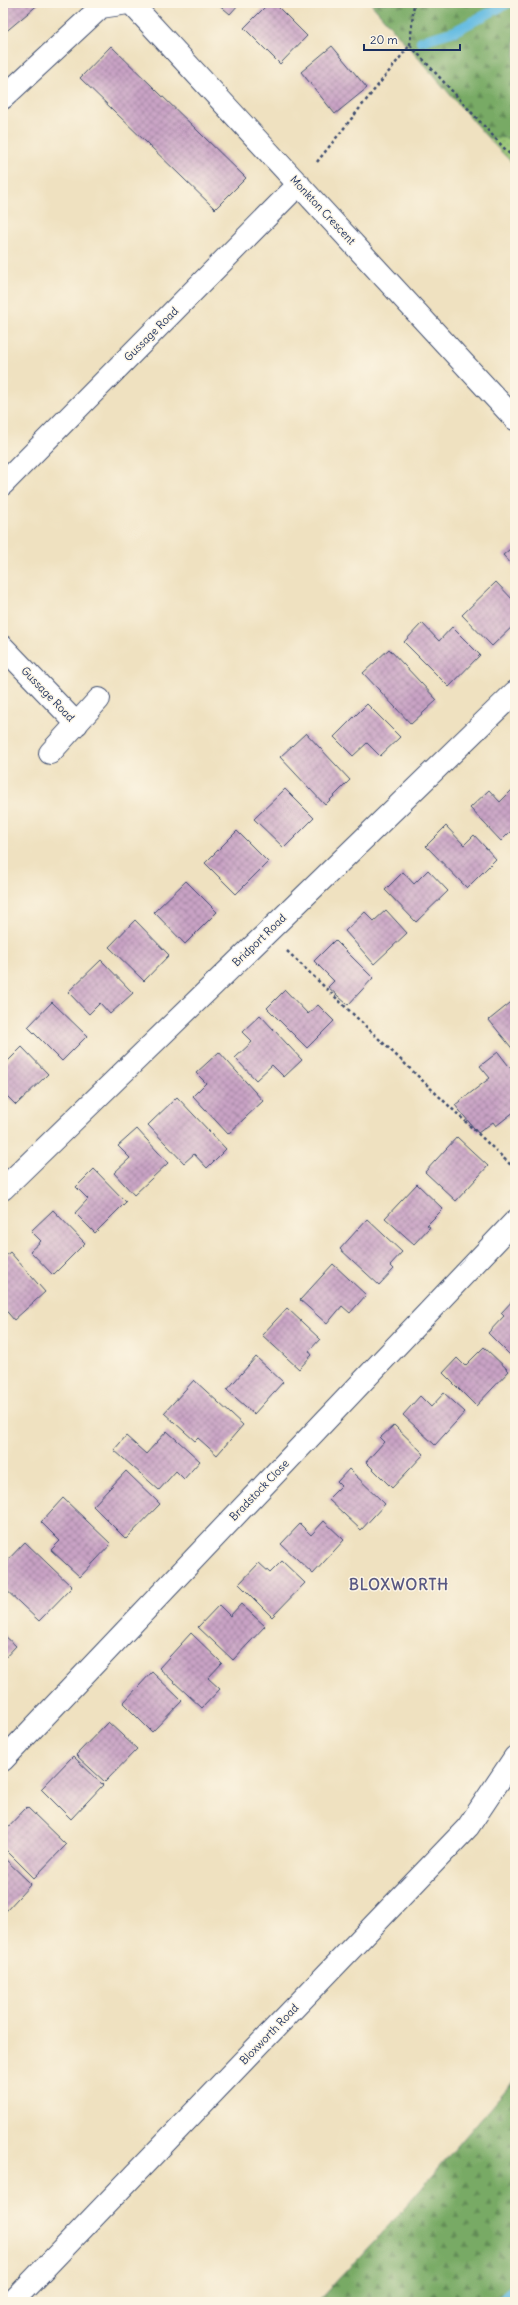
<svg xmlns="http://www.w3.org/2000/svg" width="518" height="2305" font-family="Delius,sans-serif">
  <style>
    .grass { fill: url(#grass-dots); stroke: #587a68 }
    .forest { fill: url(#forest-firs); stroke: #4a6c62 }
    .lines { fill: none; stroke-linecap: round; stroke-linejoin: round }
    .stream { stroke: #65bce2; stroke-width: 10 }
    .building { fill: url(#building-cross-hatch) }
    .minor-casing { stroke: #3b4a6d; stroke-width: 24 }
    .path { stroke: #3b4a6d; stroke-width: 2.5; stroke-dasharray: 3 3; stroke-linecap: butt }
    .minor { stroke: #fff; stroke-width: 22 }
    .labels { text-anchor: middle; stroke-width: 3; stroke-linejoin: round; paint-order: stroke }
    .street-label { font-size: 11px; fill: #1b2f5e; stroke: #fcf5e5 }
    .district-label { font-size: 15px; font-weight: bold; letter-spacing: 1px; fill: #585882; stroke: #fcf5e5 }
  </style>
  <defs>
    <pattern id="grass-dots" width="8" height="8" patternUnits="userSpaceOnUse"><rect width="8" height="8" fill="#96c573"/><path d="M2 2h.1M6 6h.1" fill="none" stroke="#7aa062" stroke-width="1.8" stroke-linecap="round"/></pattern>
    <pattern id="forest-firs" width="22" height="20" patternUnits="userSpaceOnUse"><rect width="22" height="20" fill="#78aa65"/><path d="M5 1l3.5 6h-7zM16 11l3.5 6h-7z" fill="#628b56"/></pattern>
    <pattern id="building-cross-hatch" width="8" height="8" patternUnits="userSpaceOnUse"><rect width="8" height="8" fill="#c9a3c5"/><path d="M0 0l8 8M0 8l8-8" fill="none" stroke="#a285a3"/></pattern>
  </defs>
  <rect width="100%" height="100%" fill="#fcf5e5"/>
  <filter id="ink" filterUnits="userSpaceOnUse"><feTurbulence type="fractalNoise" baseFrequency=".025" numOctaves="2"/><feDisplacementMap in="SourceGraphic" scale="8" xChannelSelector="R" yChannelSelector="G"/><feConvolveMatrix kernelMatrix="1 2 1 2 8 2 1 2 1" color-interpolation-filters="sRGB"/></filter>
  <filter id="wash" filterUnits="userSpaceOnUse"><feTurbulence type="fractalNoise" baseFrequency=".012" numOctaves="4" result="noise"/><feDisplacementMap in="SourceGraphic" scale="16" xChannelSelector="R" yChannelSelector="G"/><feGaussianBlur stdDeviation="0.9" result="paint"/><feColorMatrix in="noise" values="0 0 0 0 0 0 0 0 0 0 0 0 0 0 0 0 0 1.4 0 .05"/><feComposite in="paint" operator="in"/></filter>
  <g filter="url(#wash)">
    <rect width="100%" height="100%" fill="#efe1c0"/>
    <path class="grass" d="M487 137 515 138V166Z"/>
    <path class="forest" d="M378 3H515V138L487 137 372 5Z
      M515 2079V2302H317L390 2224Z"/>
    <g class="lines">
      <path class="stream" d="M421 41 455 31 508 3
        M500 2302 515 2286"/>
    </g>
    <g id="blocks">
      <path class="building" d="M3 3H40L3 34Z
        M217 3H240L230 14Z
        M269 3H274L307 36 280 64 244 28Z
        M111 46 246 178 215 209 80 78Z
        M332 46 367 88 335 114 301 72Z
        M515 545V568L503 555Z
        M496 582 515 602V624L492 646 462 615Z
        M422 623 439 641 452 627 480 655 449 687 404 642Z
        M389 649 437 700 411 724 363 673Z
        M367 704 400 737 380 756 367 743 353 756 334 737Z
        M306 733 350 780 325 805 280 757Z
        M285 789 314 818 284 848 254 819Z
        M513 789 515 827 501 841 470 808 489 790 500 802Z
        M446 826 464 845 474 835 496 859 467 888 426 846Z
        M237 831 268 862 236 894 205 863Z
        M428 870 448 891 416 922 385 890 403 872 414 884Z
        M186 881 217 912 185 944 154 912Z
        M386 910 407 933 374 964 345 931 365 912 374 921Z
        M135 920 169 955 144 981 109 947Z
        M335 940 373 978 348 1005 328 987 334 981 314 961Z
        M101 960 133 993 110 1014 100 1003 89 1014 68 992Z
        M285 990 308 1014 318 1005 334 1021 307 1048 267 1008Z
        M515 999V1052L489 1020Z
        M52 1002 87 1036 62 1061 28 1027Z
        M260 1015 302 1060 284 1077 272 1065 256 1080 235 1058 252 1042 242 1032Z
        M22 1047 48 1074 16 1105 3 1092V1066Z
        M219 1052 263 1101 228 1134 193 1096 206 1083 196 1073Z
        M498 1052 515 1074V1111L496 1126 493 1122 478 1133 455 1105 490 1078 480 1066Z
        M177 1097 226 1149 207 1168 194 1154 184 1163 148 1125Z
        M137 1129 168 1163 134 1195 114 1173 130 1158 118 1146Z
        M457 1137 488 1166 456 1201 425 1172Z
        M94 1169 126 1202 95 1233 75 1213 88 1199 76 1187Z
        M417 1184 443 1209 427 1225 430 1227 414 1244 385 1218Z
        M53 1210 85 1243 53 1275 30 1251 41 1241 31 1231Z
        M367 1219 402 1252 390 1265 394 1269 379 1285 340 1249Z
        M10 1252 45 1292 14 1320 3 1307V1258Z
        M333 1264 366 1295 350 1313 342 1306 327 1324 300 1300Z
        M515 1298V1360L488 1333 504 1316 501 1313Z
        M287 1308 320 1339 309 1351 312 1355 299 1369 262 1335Z
        M484 1347 509 1371 476 1406 443 1373 457 1358 465 1366Z
        M256 1357 283 1382 254 1414 227 1390Z
        M194 1380 243 1425 217 1455 198 1438 195 1441 164 1413Z
        M444 1393 465 1412 435 1445 403 1415 420 1396 431 1407Z
        M394 1425 424 1454 392 1488 366 1462 384 1442 380 1438Z
        M167 1431 200 1461 184 1479 176 1471 159 1490 114 1450 126 1436 146 1454Z
        M349 1469 385 1504 361 1530 328 1499 341 1486 337 1482Z
        M126 1471 160 1504 126 1539 93 1506Z
        M63 1498 111 1544 80 1577 51 1550 60 1541 41 1522Z
        M324 1521 344 1540 313 1574 281 1544 300 1524 311 1535Z
        M25 1542 72 1587 39 1621 3 1587V1565Z
        M282 1561 305 1583 272 1617 239 1584 259 1563 270 1573Z
        M241 1604 265 1626 233 1660 198 1627 219 1605 230 1616Z
        M191 1633 222 1663 208 1678 220 1689 202 1708 159 1668Z
        M3 1634 16 1646 3 1660Z
        M152 1672 182 1701 152 1732 123 1703Z
        M108 1722 137 1749 105 1782 76 1755Z
        M73 1756 103 1785 71 1819 41 1789Z
        M27 1807 66 1845 34 1878 3 1847V1832Z
        M3 1857 31 1884 6 1911 3 1908Z"/>
    </g>
  </g>
  <g filter="url(#ink)">
    <use href="#blocks" fill-opacity="0" stroke="#3b4a6d" stroke-width="1"/>
    <g class="lines">
      <defs>
        <path id="minor" d="M131 3 515 419
          M3 98 101 7 128 3
          M3 484 299 184
          M3 647 77 724
          M50 753 99 699
          M3 1189 515 692
          M3 1760 515 1221
          M12 2302 468 1827 515 1757"/>
      </defs>
      <use href="#minor" class="minor-casing"/>
      <path class="path" d="M410 45 414 3
        M317 162 410 45 515 160
        M287 951 515 1169"/>
      <use href="#minor" class="minor"/>
    </g>
  </g>
  <g class="labels">
    <g class="street-label">
      <text transform="translate(323 210) rotate(47)" y="4">Monkton Crescent</text>
      <text transform="translate(151 334) rotate(-45)" y="4">Gussage Road</text>
      <text transform="translate(48 694) rotate(46)" y="4">Gussage Road</text>
      <text transform="translate(259 940) rotate(-44)" y="4">Bridport Road</text>
      <text transform="translate(259 1490) rotate(-46)" y="4">Bradstock Close</text>
      <text transform="translate(269 2034) rotate(-46)" y="4">Bloxworth Road</text>
    </g>
    <g class="district-label">
      <text x="399" y="1590">BLOXWORTH</text>
    </g>
  </g>
  <rect width="518" height="2305" fill="none" stroke="#fcf5e5" stroke-width="16"/>
  <path d="M364 44v6h96v-6" fill="none" stroke="#1b2f5e" stroke-width="2"/>
  <text x="370" y="44" font-size="12" fill="#1b2f5e" stroke="#fcf5e5" stroke-width="3" paint-order="stroke">20 m</text>
</svg>
